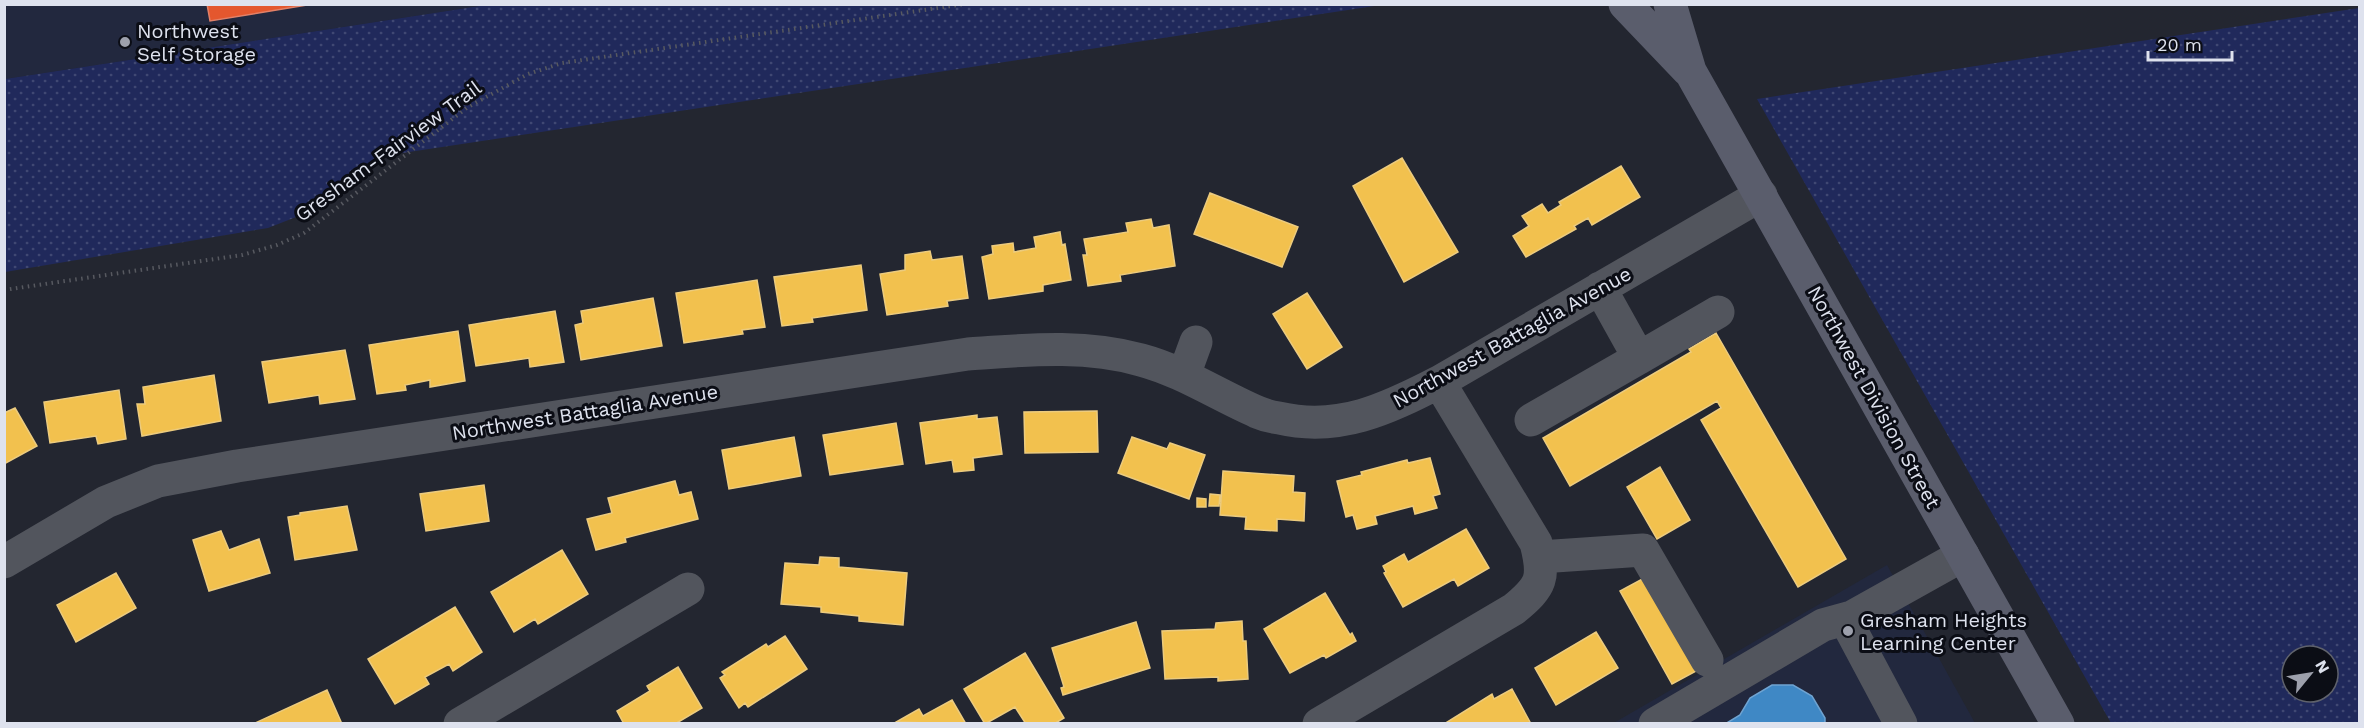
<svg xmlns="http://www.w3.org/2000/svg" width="2364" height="728" font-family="'Work Sans',sans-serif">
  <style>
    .built { fill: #22283e }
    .grass { fill: url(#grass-dots); fill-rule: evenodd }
    .homes { fill: #f2c14e; stroke: #eccb7e; stroke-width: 1.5 }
    .shops { fill: #e4572e; stroke: #e28168; stroke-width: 1.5 }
    .schools { fill: #3f88c5; stroke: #6fa3d1; stroke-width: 1.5 }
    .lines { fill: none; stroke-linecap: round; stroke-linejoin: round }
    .path { stroke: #575960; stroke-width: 4; stroke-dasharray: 1.5 4.5; stroke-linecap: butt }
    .minor { stroke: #52555d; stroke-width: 33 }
    .major { stroke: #5a5d6c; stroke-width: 33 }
    .poi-dot { fill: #9da0ac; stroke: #0b0d15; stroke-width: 2 }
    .labels { text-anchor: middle; stroke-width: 6; stroke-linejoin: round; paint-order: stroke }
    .poi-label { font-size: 20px; fill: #dee2ee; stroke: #0b0d15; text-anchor: start }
    .street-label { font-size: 20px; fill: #dee2ee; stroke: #0b0d15 }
  </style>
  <defs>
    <pattern id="grass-dots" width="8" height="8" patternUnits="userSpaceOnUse" patternTransform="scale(1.5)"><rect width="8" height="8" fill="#20295b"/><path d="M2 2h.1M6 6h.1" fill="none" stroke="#404873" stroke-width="1.8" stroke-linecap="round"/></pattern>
  </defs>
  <rect width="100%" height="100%" fill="#232630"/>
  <path class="built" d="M5 5H486L5 79Z
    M1887 565 1975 723 1612 724Z"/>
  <path class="grass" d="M486 5V4L1381 5 376 157 314 210 268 228 5 272V79Z
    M2359 8V723H2111L1757 99ZM2292 656H2328V692H2292Z"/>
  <path class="homes" d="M1402 158 1458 252 1404 282 1353 186Z
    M1621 166 1640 197 1592 225 1588 218 1574 226 1576 229 1526 257 1513 236 1529 226 1522 216 1542 204 1548 213 1561 205 1559 202Z
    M1210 193 1298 227 1282 267 1194 234Z
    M1151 219 1153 228 1169 225 1175 266 1120 275 1121 281 1088 286 1083 255H1087L1084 239 1128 232 1126 223Z
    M1060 232 1062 245 1065 244 1071 280 1043 285V291L989 299 982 257 993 254 992 246 1013 243 1014 252 1036 248 1034 237Z
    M930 251 932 260 962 256 968 298 947 301 948 306 887 315 880 274 905 270V255Z
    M861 265 867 310 812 318 813 322 782 326 774 277Z
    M757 280 765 327 742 330 743 334 684 343 676 293Z
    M1307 293 1342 347 1307 369 1273 314Z
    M653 298 662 346 581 360 575 325 583 323 581 311Z
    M555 311 564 362 530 367 529 358 476 366 469 325Z
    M458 331 465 381 430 387V380L405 385 406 390 377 394 369 345Z
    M1716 333 1846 559 1798 587 1701 420 1721 408 1717 401 1570 486 1543 438 1691 352 1689 349Z
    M345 350 355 399 320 404 319 395 269 403 262 362Z
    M214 375 221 421 142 436 137 404H145L143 387Z
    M119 390 126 439 98 444 96 436 50 443 44 402Z
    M15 408 37 446 4 464V413Z
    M1097 411 1098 452 1025 453 1024 412Z
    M977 415V419L997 417 1002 454 973 458 974 470 954 472 952 460 926 464 920 423Z
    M896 423 903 464 830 475 823 435Z
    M794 437 801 476 729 489 722 450Z
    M1132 437 1167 449 1170 443 1205 455 1189 499 1118 473Z
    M1430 458 1440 494 1433 496 1437 508 1415 514 1413 506 1375 516 1377 524 1357 529 1353 515 1346 517 1337 481 1362 475 1361 472 1407 460 1408 463Z
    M1660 467 1690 520 1657 539 1627 487Z
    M1223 471 1294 476 1293 492 1305 493 1304 521 1277 519V531L1245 529 1246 517 1220 515Z
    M675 481 679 495 691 492 698 519 625 538 626 542 596 550 587 519 612 513 608 498Z
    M484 485 489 521 426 531 420 494Z
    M1210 494 1220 495 1219 506H1209Z
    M1197 498 1206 499V507H1197Z
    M347 506 357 550 295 560 288 517 300 515V513Z
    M1466 529 1489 568 1458 586 1454 579 1403 607 1384 573 1386 572 1383 566 1404 554 1408 562Z
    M221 531 229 550 259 539 270 573 209 591 193 540Z
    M562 550 588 594 538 624 535 619 514 632 491 592Z
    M820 557 839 558V567L907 573 903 625 859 621V616L821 612V607L781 604 785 563 819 565Z
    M116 573 136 608 76 642 57 605Z
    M1646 577 1698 670 1672 684 1620 591Z
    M1325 593 1350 635 1352 633 1356 641 1326 658 1324 655 1290 673 1264 629Z
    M455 607 482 652 453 671 449 664 425 677 429 684 395 704 368 659Z
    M1242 621 1243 641H1246L1248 679 1218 681V677L1165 679 1162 631 1215 629 1216 623Z
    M1136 622 1150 668 1063 695 1061 688 1064 687 1052 648Z
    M1596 632 1618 668 1556 705 1535 668Z
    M785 636 807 669 748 707 745 703 739 708 720 678 725 675 722 672 766 644 768 647Z
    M1025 653 1064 718 1054 724H1026L1015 707 985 724 964 689Z
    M678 667 702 708 675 724H624L617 711 650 691 647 686Z
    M1512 689 1530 722 1528 724H1444L1492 694 1494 699Z
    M327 690 342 724H253Z
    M952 700 966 724 896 722 919 709 923 716Z"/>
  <path class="shops" d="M207 4H313L210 21Z"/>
  <path class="schools" d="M1772 685H1793L1812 696 1825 718V724H1725L1740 715 1750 698Z"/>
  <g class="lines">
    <path class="path" d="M4 290 242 255 277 245 304 233 468 107 528 74 562 63 965 4"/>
    <path class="minor" d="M1600 288 1639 358 1718 312
      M1184 375 1196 342
      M1531 420 1639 358
      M1540 557 1643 550 1707 660
      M4 562 106 502 158 481 237 466 968 354C1026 350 1084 344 1141 360 1182 371 1218 395 1257 412 1264 415 1272 417 1279 418 1339 432 1387 409 1439 382L1761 195
      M1845 619 1901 724
      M460 724 688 589
      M1319 724 1514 609C1542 586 1545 578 1536 543L1439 382
      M1655 724 1823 625 1852 617 1963 555"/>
    <path class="major" d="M1625 4 1688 70
      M1670 4 1690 71 2058 724"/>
  </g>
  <g class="poi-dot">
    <circle cx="125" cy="42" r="6"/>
    <circle cx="1848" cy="631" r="6"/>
  </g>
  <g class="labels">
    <g class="poi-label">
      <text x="137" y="38">Northwest<tspan x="137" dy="23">Self Storage</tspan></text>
      <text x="1860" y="627">Gresham Heights<tspan x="1860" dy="23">Learning Center</tspan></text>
    </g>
    <g class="street-label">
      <text transform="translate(388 151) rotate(-36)" y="7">Gresham-Fairview Trail</text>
      <text transform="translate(1512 337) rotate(-29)" y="7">Northwest Battaglia Avenue</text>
      <text transform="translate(1874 397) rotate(61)" y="7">Northwest Division Street</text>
      <text transform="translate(585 412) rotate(-9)" y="7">Northwest Battaglia Avenue</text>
    </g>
  </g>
  <rect width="2364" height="728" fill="none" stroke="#dee2ee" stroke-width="12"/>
  <g transform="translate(2310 674) rotate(60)"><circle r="28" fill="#0b0d15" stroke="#5f626c" stroke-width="1.5"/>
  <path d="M0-4.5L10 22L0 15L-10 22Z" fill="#9da0ac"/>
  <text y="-9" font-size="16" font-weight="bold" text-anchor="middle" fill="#dee2ee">N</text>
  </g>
  <path d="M2148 51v9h84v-9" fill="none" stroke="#dee2ee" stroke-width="3"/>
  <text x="2157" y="51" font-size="18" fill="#dee2ee" stroke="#0b0d15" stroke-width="4.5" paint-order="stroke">20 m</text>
</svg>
